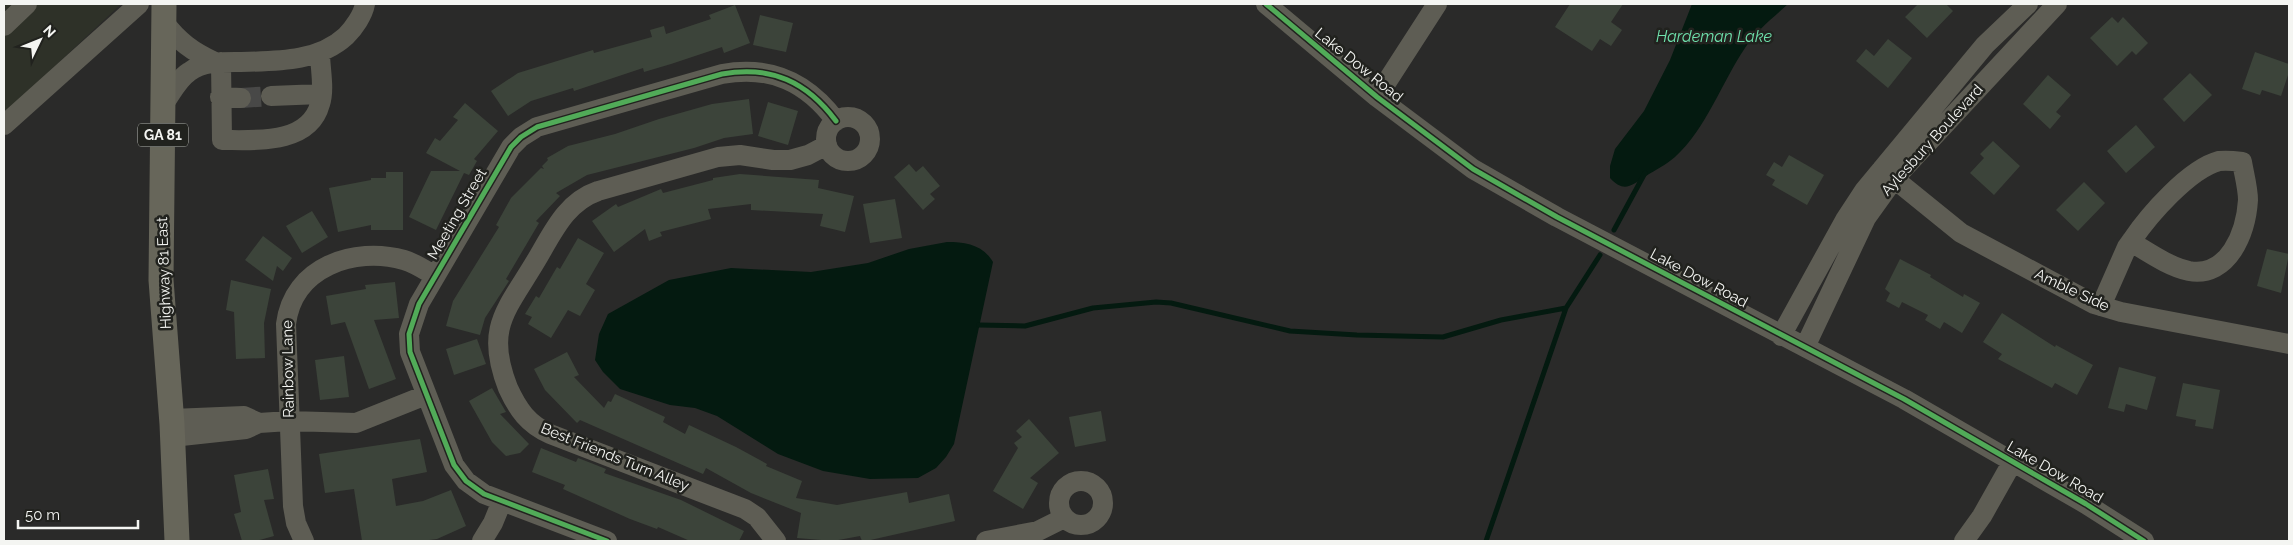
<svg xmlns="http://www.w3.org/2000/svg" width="2293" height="545" font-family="Raleway,sans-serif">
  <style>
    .built { fill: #2e3128 }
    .water { fill: #041a10 }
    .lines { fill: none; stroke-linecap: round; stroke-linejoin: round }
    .stream { stroke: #041a10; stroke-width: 5 }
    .building { fill: #3c443a }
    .minor-tunnel { stroke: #484847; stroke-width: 20; stroke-dasharray: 20 10; stroke-linecap: butt }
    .minor { stroke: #5e5d54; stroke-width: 20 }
    .major { stroke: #67665a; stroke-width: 25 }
    .cycleway-casing { stroke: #21221e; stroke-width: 8 }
    .cycleway { stroke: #51ab58; stroke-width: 5 }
    .labels { text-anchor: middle; stroke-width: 5; stroke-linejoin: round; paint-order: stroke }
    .shield { fill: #21221e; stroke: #b5b6b2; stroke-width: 1 }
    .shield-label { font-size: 14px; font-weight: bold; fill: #f4f5f2 }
    .street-label { font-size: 15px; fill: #f4f5f2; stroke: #21221e }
    .water-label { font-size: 16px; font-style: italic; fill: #6fe2ad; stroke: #21221e }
  </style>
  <rect width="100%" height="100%" fill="#2a2a29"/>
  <path class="built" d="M4 4H121L4 114Z"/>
  <path class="water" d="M1692 4H1788C1773 18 1757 30 1745 48 1722 82 1706 129 1675 157 1666 165 1655 170 1646 176 1631 186 1624 193 1610 178V166L1615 149 1644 111 1670 60Z
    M947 242C966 242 983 245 993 262L954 444 946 457 936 468 918 478 870 479 823 471 778 454 717 416 695 408 670 405 620 389 603 372 595 360 599 334 608 314 669 280 731 268 811 272 868 263 909 249Z"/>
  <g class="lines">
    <path class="stream" d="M1614 230 1645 173
      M979 325 1025 326 1093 308 1156 302 1171 303 1290 331 1357 335 1443 337 1501 320 1566 308
      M1486 541 1566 308 1600 255"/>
  </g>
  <path class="building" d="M1570 4H1623L1611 22 1622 30 1611 46 1600 39 1592 51 1555 27Z
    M1918 4H1946L1953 11 1927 38 1905 17Z
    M735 5 750 43 724 53 722 47 671 64 644 72 643 68 574 91 573 88 531 101 508 116 491 91 518 73 593 50 594 53 652 37 650 30 664 26 666 34 711 19 709 15Z
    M760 15 793 23 786 52 753 45Z
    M2112 17 2118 23 2123 17 2148 43 2136 55 2132 51 2117 66 2090 38Z
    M1888 39 1912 58 1888 88 1856 61 1866 49 1874 56Z
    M2255 52 2289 64V72L2281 96 2262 90 2260 95 2242 89Z
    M2190 73 2212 95 2184 122 2163 99Z
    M2048 75 2071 95 2056 112 2061 116 2050 129 2023 104Z
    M749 99 753 134 724 138 694 148 587 175 556 193 560 196 536 221 539 223 506 279 509 281 485 318 480 335 446 326 453 301 499 227 496 225 511 198 541 168 544 169 542 166 548 160 547 158 568 146 615 134 659 119 712 104Z
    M768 102 798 111 788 145 758 136Z
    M465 103 498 131 474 159 477 161 469 175 464 173 436 230 409 217 431 171H460L426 153 435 138 440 141 458 120 453 117Z
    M2136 125 2155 147 2126 173 2107 151Z
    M1993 141 2020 166 1994 195 1970 173 1984 158 1980 154Z
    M1789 155 1824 175 1807 205 1772 185 1775 180 1766 175 1774 162 1782 167Z
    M909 164 916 172 923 166 940 186 930 194 935 199 923 210 894 177Z
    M386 172H403V230H371V225L338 232 329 188 371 180V178H386Z
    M740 174 819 180 818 188 854 196 845 232 820 226 823 214 751 210V204L708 209 711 219 660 232 662 236 649 241 645 229 614 252 592 221 616 204 618 207 661 189 663 193 713 180V178Z
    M2084 182 2105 203 2078 231 2056 210Z
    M895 199 902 238 870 243 863 204Z
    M312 211 328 237 302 253 286 226Z
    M263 236 292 258 283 271 277 266 273 281 245 260Z
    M578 238 604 253 586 284 595 290 580 316 568 310 551 338 528 324 532 317 525 314 536 296 539 298 557 267 560 269Z
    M2267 249 2289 254 2281 293 2257 286Z
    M1900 259 1931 275 1930 277 1963 297 1964 294 1980 303 1962 333 1944 322 1940 329 1925 320 1928 315 1902 302 1899 308 1886 301 1890 293 1885 289Z
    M231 280 271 289 264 323 265 358 236 359 234 312 226 310Z
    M395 282 399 318 374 320 396 379 369 389 345 322 331 325 326 296 366 289 365 285Z
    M2002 313 2055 347 2056 345 2093 365 2077 395 2055 383 2052 388 1998 359 2002 354 1983 342Z
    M477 339 486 364 454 375 446 349Z
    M567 352 579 375 574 377 604 408 608 401 611 402 615 394 665 417 663 422 685 434 689 425 736 447 767 464 766 466 802 481 796 498 837 505 907 492 909 503 949 494 955 521 866 541H862L860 536 833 541 797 538 801 513 751 493 706 468 703 474 580 420 577 423 545 390 534 369Z
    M344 356 349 397 320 400 315 360Z
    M2119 367 2156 377 2147 410 2126 404 2124 412 2108 408Z
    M2183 383 2220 390 2213 429 2195 426 2196 420 2176 416Z
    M492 388 506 412 500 414 529 444 520 453 506 456 492 442 469 401Z
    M1101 411 1106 441 1075 447 1069 417Z
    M1029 419 1059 453 1030 478 1038 483 1023 509 993 491 1018 448 1014 443 1022 437 1016 431Z
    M420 439 427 472 392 479 396 506 423 501 451 490 466 526 437 539 422 541H362L354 489 325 493 319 454Z
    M541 448 576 462 578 458 591 463 606 469 604 473 681 500 744 531 739 541H690L658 527 657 529 630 519 563 489 565 485 532 472Z
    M268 469 274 499 264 500 274 536 256 541H242L234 514 241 512 234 475Z"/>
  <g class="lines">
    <path class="minor-tunnel" d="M241 98 271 96"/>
    <path class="minor" d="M1266 4 1377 97 1473 169 1557 217 1904 399 2086 504 2144 541
      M164 22C178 41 193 52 215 62
      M4 26 27 4
      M221 62 222 140C255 140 309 145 320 104 325 89 320 68 320 53
      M271 96 321 94
      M220 97 241 98
      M1377 97 1437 4
      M163 105C171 94 178 79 189 72 203 61 223 62 241 62 276 61 318 62 346 36 354 28 363 15 365 4
      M826 139a22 22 0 1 1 44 0a22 22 0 1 1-44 0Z
      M4 125 139 4
      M1882 169 1961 233 2094 304 2121 312 2289 344
      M2101 306 2127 247 2132 240C2149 215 2189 169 2219 161 2227 160 2235 161 2242 162 2244 174 2248 188 2248 200 2246 232 2229 278 2189 271 2169 267 2148 252 2131 242
      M1781 336 1845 220 1864 191 1985 45 2028 4
      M1805 347 1866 218 1894 179 2057 4
      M172 419 244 416 259 423 246 429 172 437
      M259 423 289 421 356 423 426 395
      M1059 503a22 22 0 1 1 44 0a22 22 0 1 1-44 0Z
      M304 541 296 523 293 506 286 324C293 267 354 246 404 260 415 263 425 270 435 276
      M482 541 493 523 502 501
      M607 541 484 494 466 481 454 465 410 352 409 334 419 304 511 147 521 137 537 127 722 74C771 65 807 82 836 121
      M776 541 757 517 745 509 550 434C528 424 518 410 508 388 484 327 507 310 537 259 553 232 566 202 598 191L718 157 740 155 773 160H790L808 155 827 145
      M986 541 1038 531 1064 518
      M1964 541 1982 516 2013 461"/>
    <path class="major" d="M164 4 161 280 172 424 177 541"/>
    <defs>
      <path id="cycleway" d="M1266 4 1377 97 1473 169 1557 217 1904 399 2086 504 2144 541
        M607 541 484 494 466 481 454 465 410 352 409 334 419 304 511 147 521 137 537 127 722 74C771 65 807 82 836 121"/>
    </defs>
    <use href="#cycleway" class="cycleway-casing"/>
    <use href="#cycleway" class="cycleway"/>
  </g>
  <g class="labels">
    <rect class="shield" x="138" y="123.5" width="50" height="23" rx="4"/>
    <g class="shield-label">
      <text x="163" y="140">GA 81</text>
    </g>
    <g class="street-label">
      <text transform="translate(1359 65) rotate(39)" y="5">Lake Dow Road</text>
      <text transform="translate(1932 140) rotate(-48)" y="5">Aylesbury Boulevard</text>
      <text transform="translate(457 214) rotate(-60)" y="5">Meeting Street</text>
      <text transform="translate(164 273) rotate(-92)" y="5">Highway 81 East</text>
      <text transform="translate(1699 278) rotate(28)" y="5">Lake Dow Road</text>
      <text transform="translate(2072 290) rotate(25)" y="5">Amble Side</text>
      <text transform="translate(288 369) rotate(-91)" y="5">Rainbow Lane</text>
      <text transform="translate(615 457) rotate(22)" y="5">Best Friends Turn Alley</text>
      <text transform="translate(2055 472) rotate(30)" y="5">Lake Dow Road</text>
    </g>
    <g class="water-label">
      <text x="1714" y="42">Hardeman Lake</text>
    </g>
  </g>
  <rect width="2293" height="545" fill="none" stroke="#f4f5f2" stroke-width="10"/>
  <g transform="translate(40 40) rotate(47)" stroke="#21221e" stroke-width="4" paint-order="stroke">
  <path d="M0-4L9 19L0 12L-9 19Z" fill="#f4f5f2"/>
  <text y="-8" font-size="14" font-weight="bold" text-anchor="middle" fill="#f4f5f2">N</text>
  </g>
  <path d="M18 520v8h120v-8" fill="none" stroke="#f4f5f2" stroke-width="2.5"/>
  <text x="25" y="520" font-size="15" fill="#f4f5f2" stroke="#21221e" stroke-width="4" paint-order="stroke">50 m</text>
</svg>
